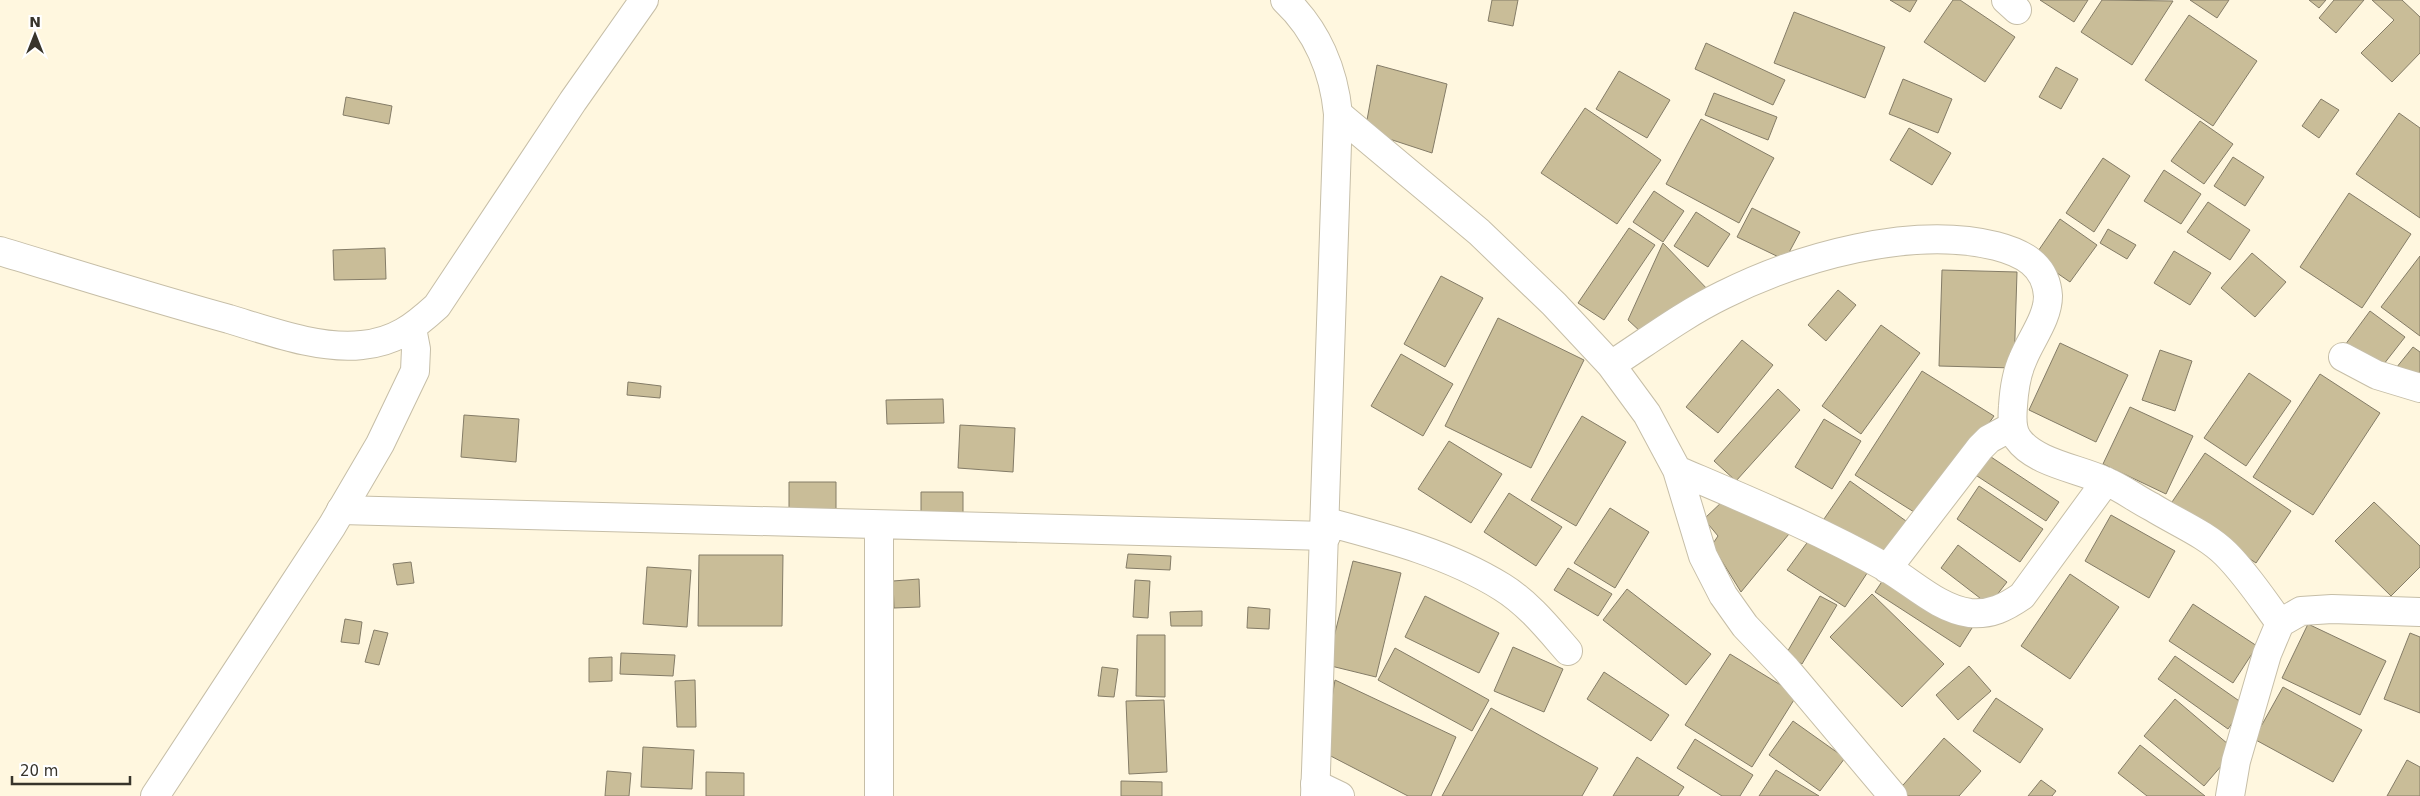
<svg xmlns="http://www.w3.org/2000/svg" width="2420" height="796" font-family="'DejaVu Sans',sans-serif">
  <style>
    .building { fill: #c9bd98; stroke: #847c67 }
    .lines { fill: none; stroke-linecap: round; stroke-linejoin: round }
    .street-casing { stroke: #c6bea7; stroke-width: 30 }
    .secondary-casing { stroke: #c6bea7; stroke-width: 30 }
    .street { stroke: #fff; stroke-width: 28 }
    .secondary { stroke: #fff; stroke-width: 28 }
  </style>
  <rect width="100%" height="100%" fill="#fff7df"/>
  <path class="building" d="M1492 0H1518L1513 26 1488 21Z
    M1890 0H1917L1910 12Z
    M1953 0H1960L2015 37 1985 82 1924 42Z
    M2040 0H2088L2074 22Z
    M2102 0 2173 1 2132 65 2081 32Z
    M2190 0H2229L2217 18Z
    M2309 0H2326L2319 8Z
    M2334 0H2364L2336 33 2319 18Z
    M2372 0H2402L2420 17V53L2392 82 2361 53 2394 20Z
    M1794 12 1885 47 1865 98 1774 63Z
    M2189 15 2257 61 2213 126 2145 80Z
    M1706 43 1785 80 1773 105 1695 69Z
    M1377 65 1447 84 1432 153 1365 131Z
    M2056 67 2078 79 2061 109 2039 97Z
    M1619 71 1670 100 1647 138 1596 109Z
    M1903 79 1952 99 1938 133 1889 114Z
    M1714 93 1777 117 1768 140 1705 115Z
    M346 97 392 106 389 124 343 115Z
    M2321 99 2339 110 2319 138 2302 126Z
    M1585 108 1661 160 1617 224 1541 173Z
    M2399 113 2420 128V218L2356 174Z
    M1701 119 1774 158 1739 223 1666 184Z
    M2200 121 2233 144 2204 184 2171 161Z
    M1909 128 1951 153 1932 185 1890 160Z
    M2233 157 2264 177 2245 206 2214 186Z
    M2103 158 2130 176 2094 232 2066 213Z
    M2164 170 2201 194 2181 224 2144 201Z
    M1654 191 1684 211 1663 242 1633 222Z
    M2349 193 2411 234 2362 308 2300 267Z
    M2208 202 2250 230 2230 260 2187 232Z
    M1752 208 1800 232 1785 260 1737 237Z
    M1696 212 1730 234 1708 267 1674 246Z
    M2060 219 2097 245 2070 282 2034 257Z
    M1629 228 1655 245 1604 320 1578 303Z
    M2108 229 2136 245 2127 259 2100 243Z
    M1663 243 1712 294 1642 333 1628 320Z
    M385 248 386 279 334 280 333 250Z
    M2174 251 2211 273 2190 305 2154 283Z
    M2252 253 2286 282 2255 317 2221 288Z
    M2420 256V336L2381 307Z
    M1942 270 2017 272 2014 368 1939 366Z
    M1441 276 1483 298 1445 367 1404 344Z
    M1838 290 1856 305 1826 341 1808 325Z
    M2370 311 2405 337 2380 369 2345 345Z
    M1498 318 1584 360 1531 468 1445 426Z
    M1881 325 1920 353 1861 434 1822 406Z
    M1742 340 1773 365 1718 433 1686 407Z
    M2060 343 2128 375 2096 442 2029 410Z
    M2413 347 2420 352V372L2411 382 2392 373Z
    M2160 350 2192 361 2175 411 2142 400Z
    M1401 354 1453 384 1423 436 1371 406Z
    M1922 371 1994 416 1922 517 1855 475Z
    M2249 373 2291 401 2246 466 2204 438Z
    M2320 374 2380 413 2313 515 2253 477Z
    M628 382 661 386 660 398 627 395Z
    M1778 389 1800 410 1736 481 1714 461Z
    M943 399 944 423 887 424 886 400Z
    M2130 407 2193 436 2166 494 2103 464Z
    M464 415 519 419 516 462 461 457Z
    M1582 416 1626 442 1576 526 1531 500Z
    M1824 419 1861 441 1832 489 1795 467Z
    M960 425 1015 428 1013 472 958 468Z
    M1449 441 1502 474 1471 523 1418 489Z
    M2205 453 2291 511 2256 563 2170 505Z
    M1988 455 2059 502 2046 521 1974 474Z
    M1850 481 1906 521 1880 558 1824 519Z
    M789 482H836V513L789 512Z
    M1979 486 2043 529 2020 562 1957 519Z
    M921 492H963V519H921Z
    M1509 493 1562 527 1536 566 1484 532Z
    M1725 499 1789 534 1741 592 1712 545 1718 536 1704 519Z
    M2374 502 2420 546V567L2391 596 2335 541Z
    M1610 508 1649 532 1615 588 1574 563Z
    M2111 515 2175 551 2149 598 2085 561Z
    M1812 536 1873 564 1845 607 1787 570Z
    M1958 545 2007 582 1989 605 1941 568Z
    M1128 554 1171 556 1170 570 1126 568Z
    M699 555H783L782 626H698Z
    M1353 561 1401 573 1376 677 1327 665Z
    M411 562 414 583 397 585 393 564Z
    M647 567 691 570 687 627 643 624Z
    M1568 568 1612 594 1598 616 1554 590Z
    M1887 574 1972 628 1960 647 1875 592Z
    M2070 574 2119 607 2070 679 2021 646Z
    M919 579 920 607 894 608 893 581Z
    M1135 580 1150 581 1148 618 1133 617Z
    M1627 589 1711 654 1686 685 1603 620Z
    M1872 594 1944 664 1902 707 1830 637Z
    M1425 596 1499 633 1479 673 1405 637Z
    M1820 596 1837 605 1802 664 1786 654Z
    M2193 604 2257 646 2233 683 2169 641Z
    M1248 607 1270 609 1269 629 1247 628Z
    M1202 611V626H1171L1170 612Z
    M345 619 362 622 359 644 341 642Z
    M2308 624 2386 661 2360 715 2282 678Z
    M374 630 388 633 379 665 365 662Z
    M2410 633 2420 637V713L2384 699Z
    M1137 635H1165V697L1136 696Z
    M1513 647 1563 669 1544 712 1494 691Z
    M1395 648 1489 700 1472 731 1378 680Z
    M621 653 675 655 673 676 620 674Z
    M1730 654 1797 695 1752 767 1685 725Z
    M2175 656 2245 705 2228 729 2158 679Z
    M612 657V681L589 682V658Z
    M1969 666 1991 691 1958 720 1936 695Z
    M1102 667 1118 669 1114 697 1098 696Z
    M1604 672 1669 715 1651 741 1587 699Z
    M695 680 696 727H677L675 681Z
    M1335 680 1456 737 1431 796H1408L1323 752Z
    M2283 687 2362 730 2333 782 2254 739Z
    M1996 698 2043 729 2020 763 1973 731Z
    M2175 699 2235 750 2204 786 2144 736Z
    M1164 700 1167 772 1129 774 1126 701Z
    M1491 708 1598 768 1582 796H1442Z
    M1793 721 1845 758 1820 791 1769 755Z
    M1944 738 1981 771 1959 796H1901L1897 792Z
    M1695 739 1753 775 1740 796H1722L1677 768Z
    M2140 745 2205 796H2147L2118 773Z
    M643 747 694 750 692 789 641 787Z
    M1637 757 1684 787 1678 796H1613Z
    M2407 760 2420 767V796H2387Z
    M1776 770 1819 796H1759Z
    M607 771 631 773 629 796H605Z
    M706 772 744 773V796H706Z
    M2041 780 2056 791 2052 796H2028Z
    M1121 781 1162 782V796H1121Z"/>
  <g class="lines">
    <defs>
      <path id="street" d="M2006 0 2017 10
        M1338 114 1479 232 1554 304 1611 365 1647 414 1677 470 1703 556 1723 595 1745 626 1786 669 1893 796
        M2343 357 2377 375 2420 388
        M1611 365C1648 341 1684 314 1723 295 1799 257 1912 225 1996 246 2023 253 2046 265 2048 296 2048 318 2031 339 2023 359 2016 374 2014 390 2013 406 2012 417 2012 431 2018 439 2035 463 2080 469 2105 481 2121 487 2136 499 2152 507 2176 522 2206 534 2226 554 2247 575 2263 600 2280 623
        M1677 470C1747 500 1820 530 1887 568 1913 583 1939 609 1970 613 1991 615 2006 607 2022 596L2106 481
        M341 510 1326 536
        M1327 522C1387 538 1449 554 1502 587 1528 603 1548 628 1568 651
        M879 525V796
        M1887 569 1980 448 1989 439 2013 426
        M1315 784 1340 796
        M2230 796 2236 761 2267 654 2280 623 2301 611 2332 609 2420 612"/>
      <path id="secondary" d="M1285 0C1317 30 1334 71 1338 114 1332 342 1324 569 1315 796
        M0 251C76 274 152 298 229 319 269 331 320 350 362 345 395 342 414 327 437 306L573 101 644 0
        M155 796 332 526 380 444 415 371 416 349 412 328"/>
    </defs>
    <use href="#street" class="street-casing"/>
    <use href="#secondary" class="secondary-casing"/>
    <use href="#street" class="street"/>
    <use href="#secondary" class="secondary"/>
  </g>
  <g transform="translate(35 35)" stroke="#ffffff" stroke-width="4" paint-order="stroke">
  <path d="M0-4L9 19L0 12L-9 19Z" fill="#37342b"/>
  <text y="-8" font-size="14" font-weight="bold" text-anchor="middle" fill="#37342b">N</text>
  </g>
  <path d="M12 776v8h118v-8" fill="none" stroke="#37342b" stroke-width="2.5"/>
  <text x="20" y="776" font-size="15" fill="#37342b" stroke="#ffffff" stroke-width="4" paint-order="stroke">20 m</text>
</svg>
